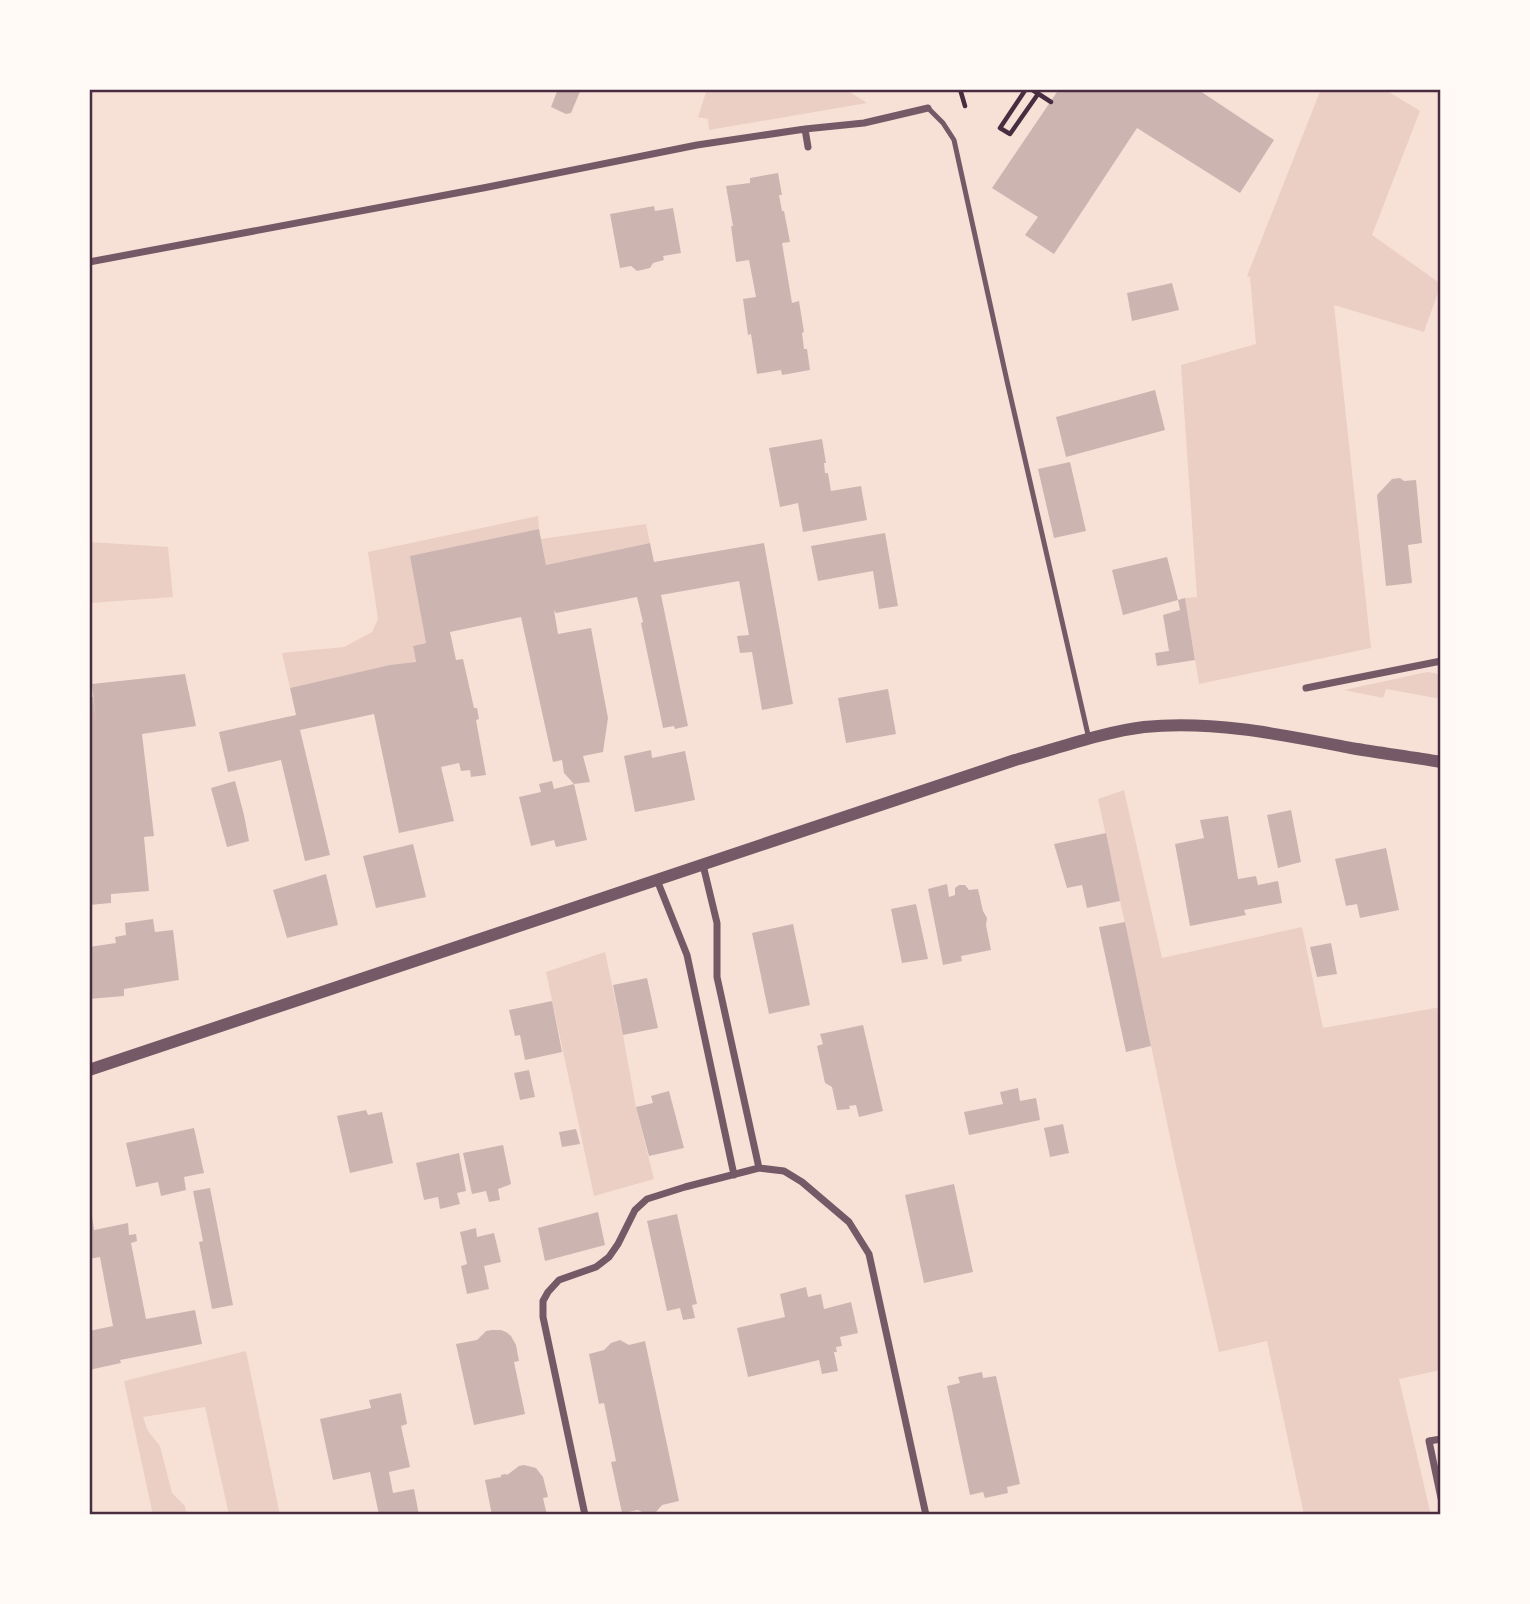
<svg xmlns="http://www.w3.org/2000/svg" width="1530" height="1604" font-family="'Sofia Sans Condensed',sans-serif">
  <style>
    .green { fill: #ebcfc5 }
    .building { fill: #ccb4b1 }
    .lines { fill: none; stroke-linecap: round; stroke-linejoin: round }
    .path { stroke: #4a2c40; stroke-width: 4.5 }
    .service { stroke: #755966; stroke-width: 5 }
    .minor { stroke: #755966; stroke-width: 7 }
    .tertiary { stroke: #755966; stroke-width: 12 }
    .neatline { fill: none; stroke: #4a2c40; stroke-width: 2.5 }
  </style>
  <rect width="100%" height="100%" fill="#f7e1d7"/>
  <path class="green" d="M707 89H845L867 103 709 130 708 119 698 117Z
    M1321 89H1384L1420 111 1372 235 1441 284 1424 332 1334 305 1371 648 1199 684 1185 598 1197 597 1181 365 1256 344 1250 277 1247 276Z
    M538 516 539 529 411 557 426 643 413 646 416 662 389 666 290 688 282 653 344 647 372 632 378 619 368 552Z
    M646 524 650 543 546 565 541 539Z
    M90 542 168 547 173 597 91 603Z
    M1427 672 1435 673 1441 676V699L1386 689 1383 698 1344 690Z
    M1124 790 1162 958 1302 927 1323 1028 1441 1007V1370L1399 1379 1431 1515H1304L1267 1341 1219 1352 1175 1161 1143 1007 1098 799Z
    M605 952 623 1035 636 1107 654 1179 594 1196 546 972Z
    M246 1351 280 1515H229L205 1407 143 1417 148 1431 160 1446 172 1493 185 1506 187 1515H153L124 1381Z"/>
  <path class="building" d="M558 89H581L571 113 566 114 551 107Z
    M1059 89H1197L1274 140 1240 193 1137 128 1054 254 1025 235 1038 217 992 188Z
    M778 173 782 195H779L782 211H784L790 242 782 243 792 303 799 301 804 332 802 333 804 349H807L810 370 782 375 781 370 757 374 751 334 748 335 743 299 756 297 749 260 736 262 731 226H733L726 186 750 183V178Z
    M654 206 655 211 673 208 681 253 663 256 664 260 653 263 650 268 637 271 631 266 620 268 610 214Z
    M1172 283 1179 310 1132 321 1127 293Z
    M1155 390 1165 430 1066 457 1056 417Z
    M822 439 826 463H824L825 473H828L831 491 861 486 867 520 803 532 798 503 780 507 769 448Z
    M1070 462 1086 531 1054 538 1038 469Z
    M1400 478 1404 481 1416 480 1422 543 1408 545 1412 583 1386 586 1377 495 1392 479Z
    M539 529 546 565 650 543 654 562 764 543 793 704 762 710 752 652 740 653 737 636 749 635 739 581 661 595 688 726 675 729 674 726 663 728 641 623 643 622 637 597 556 613 554 610 558 634 591 628 608 718 603 752 583 756 590 782 574 784 564 773 562 760 553 762 521 617 450 632 456 660 463 659 474 708H477L479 719 476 720 486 775 471 777 470 770 461 771 459 763 441 767 454 821 399 833 374 714 300 730 330 855 305 861 281 760 228 772 219 732 296 715 290 688 390 665 416 662 413 646 426 643 410 556Z
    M885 533 898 606 879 609 873 571 818 581 811 546Z
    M1167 557 1178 600 1185 598 1195 660 1157 666 1155 653 1169 651 1163 615 1180 610 1178 600 1123 615 1112 570Z
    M185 674 196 726 142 734 154 836 144 837 149 891 111 894V903L89 905V697H93L96 721 92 684Z
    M888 689 896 734 846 743 838 698Z
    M651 750 652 758 685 751 695 800 635 812 624 756Z
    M235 781 244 815 249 841 227 847 211 788Z
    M552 781 554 789 574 784 587 840 556 847 554 840 531 846 519 797 541 792 539 784Z
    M1291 810 1301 862 1278 868 1267 815Z
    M1228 816 1238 879 1256 876 1258 885 1278 881 1282 903 1244 910 1246 915 1190 926 1175 844 1204 838 1200 820Z
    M1106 833 1120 901 1087 908 1082 885 1067 888 1054 844Z
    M413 844 426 897 376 908 363 856Z
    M1386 848 1399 910 1360 918 1357 904 1346 906 1335 859Z
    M326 874 338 925 287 938 273 890Z
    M947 884 949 897 955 895V888L959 885H965L969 890 978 889 983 911 987 918 986 925 991 950 961 956 962 961 943 965 928 889Z
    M916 904 928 959 902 963 891 909Z
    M153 919 155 932 173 930 179 980 124 989V996L89 999V947L116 943 115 937 126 935 125 923Z
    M1125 922 1151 1046 1126 1052 1099 927Z
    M793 924 810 1005 769 1014 752 933Z
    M1331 943 1337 974 1317 977 1310 947Z
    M647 978 658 1028 623 1035 613 985Z
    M552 1001 562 1052 525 1060 520 1035 515 1036 509 1010Z
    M863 1025 883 1111 859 1117 856 1105 849 1106 850 1109 837 1110 832 1087 825 1083 817 1046 823 1044 820 1034Z
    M529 1070 535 1097 520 1100 514 1073Z
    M1018 1088 1020 1101 1036 1098 1040 1120 969 1135 964 1112 1003 1104 1000 1092Z
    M669 1091 684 1148 649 1156 636 1107 653 1103 651 1096Z
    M366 1110 368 1115 382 1112 393 1163 350 1173 337 1116Z
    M1063 1124 1069 1153 1050 1157 1044 1128Z
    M194 1128 204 1173 184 1177 186 1190 161 1196 158 1182 136 1187 126 1143Z
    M576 1129 580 1144 562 1147 559 1132Z
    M503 1145 511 1184 498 1189 500 1200 489 1202 486 1191 472 1194 463 1153Z
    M459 1153 466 1191 457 1193 460 1204 440 1209 438 1197 424 1200 416 1163Z
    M954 1184 973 1272 924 1283 905 1195Z
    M210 1188 233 1305 212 1309 199 1242 203 1241 193 1191Z
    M89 1210H91L94 1230 128 1223 129 1235 136 1234 137 1241 131 1243 146 1319 195 1310 202 1344 120 1360 121 1363 89 1370V1331L113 1326 100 1257 89 1259Z
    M598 1212 605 1245 545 1261 538 1228Z
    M677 1214 697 1304 692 1305 695 1318 683 1320 680 1308 667 1311 647 1221Z
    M476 1228 477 1237 494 1233 501 1262 484 1266 489 1289 467 1294 461 1266 467 1264 460 1232Z
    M806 1287 808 1297 821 1294 824 1309 851 1302 858 1333 840 1337 842 1346 836 1347 837 1352H834L838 1371 822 1374 819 1360 748 1377 737 1328 785 1317 780 1294Z
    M492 1330H501L506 1332 511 1336 516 1345 519 1361 514 1362 525 1414 474 1425 456 1344 477 1340 486 1331Z
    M620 1340 629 1345 645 1341 679 1501 662 1505 656 1512 646 1514 638 1510 622 1513 611 1462 616 1461 604 1403 599 1404 589 1354 604 1350 611 1343Z
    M982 1372 983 1378 996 1376 1020 1484 1007 1487 1008 1493 985 1498 983 1492 970 1495 947 1386 960 1383 958 1377Z
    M401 1393 407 1424 401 1426 410 1467 389 1472 393 1493 414 1489 419 1515H379L370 1472 333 1480 320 1419 371 1408 369 1400Z
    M524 1465 536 1468 543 1477 548 1497 543 1498 547 1515H492L485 1480 501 1477V1475L506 1474 507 1475 519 1466Z"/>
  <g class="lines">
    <path class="path" d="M960 89 965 106
      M1026 89 1000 128 1010 134 1038 94
      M1031 89 1051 102"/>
    <path class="service" d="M928 108 943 123 954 140 1007 381 1089 739"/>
    <path class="minor" d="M805 129 808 147
      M89 262 483 188 697 145 805 129 864 123 928 108
      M1306 688 1441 661
      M703 865 717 923V977L759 1168
      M657 880 687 955 734 1175
      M1441 1439 1429 1441 1441 1498
      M585 1515 543 1317V1301L548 1292 559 1280 596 1267 609 1257 618 1244 635 1210 647 1199 685 1187 759 1168 784 1171 802 1182 849 1222 869 1254 926 1515"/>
    <path class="tertiary" d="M89 1070 1015 760C1056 749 1103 732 1144 727 1213 720 1284 735 1351 748 1381 753 1411 757 1441 762"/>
  </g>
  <rect width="1530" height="1604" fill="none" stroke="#fffaf5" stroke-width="182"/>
  <rect x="91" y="91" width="1348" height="1422" class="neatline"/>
</svg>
